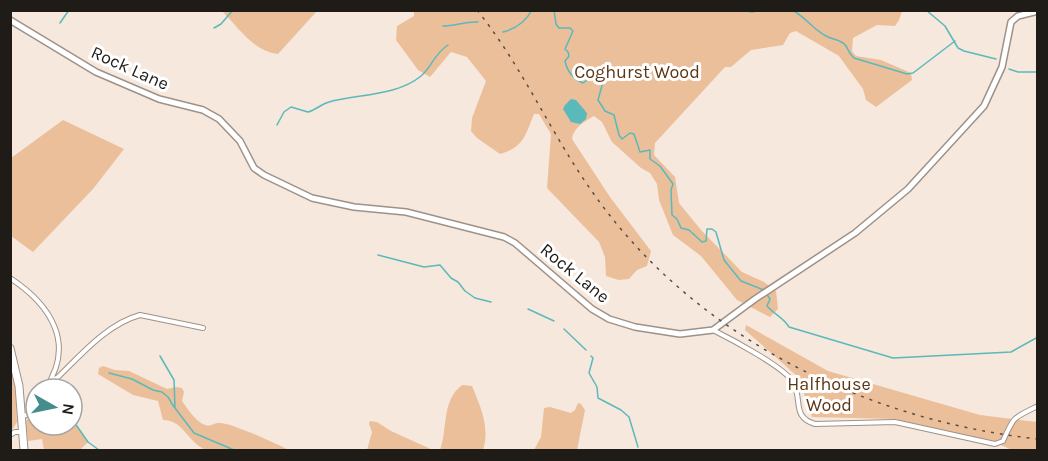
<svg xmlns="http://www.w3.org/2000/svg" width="1048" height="461" font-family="Karla,sans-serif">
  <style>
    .green { fill: #ecbf9b }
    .water { fill: #5ab9ba }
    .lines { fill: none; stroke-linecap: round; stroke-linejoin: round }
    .stream { stroke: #5ab9ba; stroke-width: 1.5 }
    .street-casing { stroke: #9e9187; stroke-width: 6 }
    .secondary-casing { stroke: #9e9187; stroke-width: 8 }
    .highway-casing { stroke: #9e9187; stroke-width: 9 }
    .street { stroke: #fff; stroke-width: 4 }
    .secondary { stroke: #fff; stroke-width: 5 }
    .highway { stroke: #fff; stroke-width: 7 }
    .rail { stroke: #544e48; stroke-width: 1.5; stroke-dasharray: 3 6; stroke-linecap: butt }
    .labels { text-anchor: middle; stroke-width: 6; stroke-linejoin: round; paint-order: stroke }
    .street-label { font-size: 18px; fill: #1f1b17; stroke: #fff }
    .park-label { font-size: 18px; fill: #5d3714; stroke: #fff }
  </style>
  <rect width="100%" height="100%" fill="#f6e8dd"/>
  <path class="green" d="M222 11H317L278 54C253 51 238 27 222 11Z
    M414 11H902L899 20 895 26 877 25 853 38 852 51 856 56 881 60 911 73 912 80 876 107 866 100 863 89 839 56 796 31 790 33 783 45 751 50 731 67H725L655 143 654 155 675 177 679 203 701 230 742 272 764 282 776 291 778 309 770 317 737 300 701 256 673 235 659 200 657 184 650 173 641 168 612 142 602 122 594 116C585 121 573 128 572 139L610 197 651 251 647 266 637 270 629 279 619 280 606 276 605 257 599 242 547 188 551 134 539 114H534C525 136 524 147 500 154L477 138 471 131 472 118 486 81 467 57 451 52 430 77 418 70 396 40 397 26 414 16Z
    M63 120 124 149 93 189 33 252 11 236V158Z
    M746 325 828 371 980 415 1037 422V450H1012L992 441 894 419 812 417 798 377 745 330Z
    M10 362 15 383 17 422 11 432Z
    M103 366 115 370 129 371 167 389 176 387 182 388 184 392 182 401C188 409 195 421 205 425 211 427 213 423 219 423 230 422 277 444 289 450 273 451 215 454 204 449 187 441 183 420 163 420L158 401 133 395 98 374 99 368Z
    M462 385 472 386C481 408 490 427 483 450H440C448 429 441 401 462 385Z
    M578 403 581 404 585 410 577 450H534L541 437 544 408 550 407 571 413 575 410Z
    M36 412V425H72V419L88 442 80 450H44L42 439 28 441 26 421Z
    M370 421 377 422 391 431 433 450H367L372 432 369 424Z"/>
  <path class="water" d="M571 99 576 100 587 113 586 119 580 124 571 122 563 109 565 105Z"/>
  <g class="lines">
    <path class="stream" d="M554 10 556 24 559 28H570L573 31 565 49 568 52 569 56 565 61C567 71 574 79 583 83L589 79 603 82 598 100 605 111 614 115 619 135 622 139 630 133 634 134 640 152 650 150V159L660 166 673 184 671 190 672 215 677 219 681 228 689 230 702 242 706 241 707 229H712L716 232 724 260 741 281 764 290 770 299 767 306C775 315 783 317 789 327L893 358 1011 352 1038 337
      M741 10 752 12 760 10
      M792 10C806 17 814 31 828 37 834 40 842 40 846 46 849 51 849 54 854 58L907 74 913 73 955 41
      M926 10 945 26 958 48 964 51 996 59
      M60 23 69 10
      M443 26C455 26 466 21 478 22
      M214 28 221 24 233 10
      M503 32C515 29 526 21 532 10
      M1009 69 1018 72H1038
      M277 125 284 112 291 107 308 112C316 110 321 104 329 102 358 94 397 96 421 76 432 67 433 55 448 45
      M378 255 424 267 440 265 451 278 458 282 465 291 475 298 491 302
      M528 309 554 321
      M564 329 586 350
      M160 356 174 380 175 408 194 433 234 450
      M591 356 593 358 589 373 597 387 598 398 621 410 629 417 638 447
      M109 373 132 379 153 390 162 392 168 397 174 407
      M72 419 88 442 99 450"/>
    <defs>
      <path id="street" d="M10 278C51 305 76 344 45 389
        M713 330C731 339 784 367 793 382 803 399 791 417 815 424L895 422 995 444 1003 441C1014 416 1013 418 1038 406
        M51 380 57 378C81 355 107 324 140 315L203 328
        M22 416 31 414 36 406
        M10 435 15 432H22"/>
      <path id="secondary" d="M10 20 96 72 159 99 203 110 219 119 240 141 254 168 264 175 312 198 354 207 406 212 504 237 515 243 592 309 609 319 635 327 680 334 713 330 755 299 855 233 908 189 984 106 1002 67 1011 22 1018 16 1038 11"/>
      <path id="highway" d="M10 348 19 386 24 450"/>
    </defs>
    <use href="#street" class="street-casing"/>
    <use href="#secondary" class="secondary-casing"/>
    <use href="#highway" class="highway-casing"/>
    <use href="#street" class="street"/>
    <use href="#secondary" class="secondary"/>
    <use href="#highway" class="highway"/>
    <path class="rail" d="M477 10C522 66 550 132 591 190 692 336 864 420 1038 439"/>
  </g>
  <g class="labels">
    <g class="street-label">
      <text transform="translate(130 68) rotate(24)" y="6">Rock Lane</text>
      <text transform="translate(575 273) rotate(39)" y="6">Rock Lane</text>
    </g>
    <g class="park-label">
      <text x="637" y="78">Coghurst Wood</text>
      <text x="829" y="390">Halfhouse<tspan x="829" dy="21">Wood</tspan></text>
    </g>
  </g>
  <rect width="1048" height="461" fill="none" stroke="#1f1b17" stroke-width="24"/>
  <g transform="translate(54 407) rotate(99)"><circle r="28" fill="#ffffff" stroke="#a5a4a2" stroke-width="1.5"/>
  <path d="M0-4.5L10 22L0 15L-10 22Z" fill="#448c8d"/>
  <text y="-9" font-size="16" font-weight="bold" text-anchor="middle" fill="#1f1b17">N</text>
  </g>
</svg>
